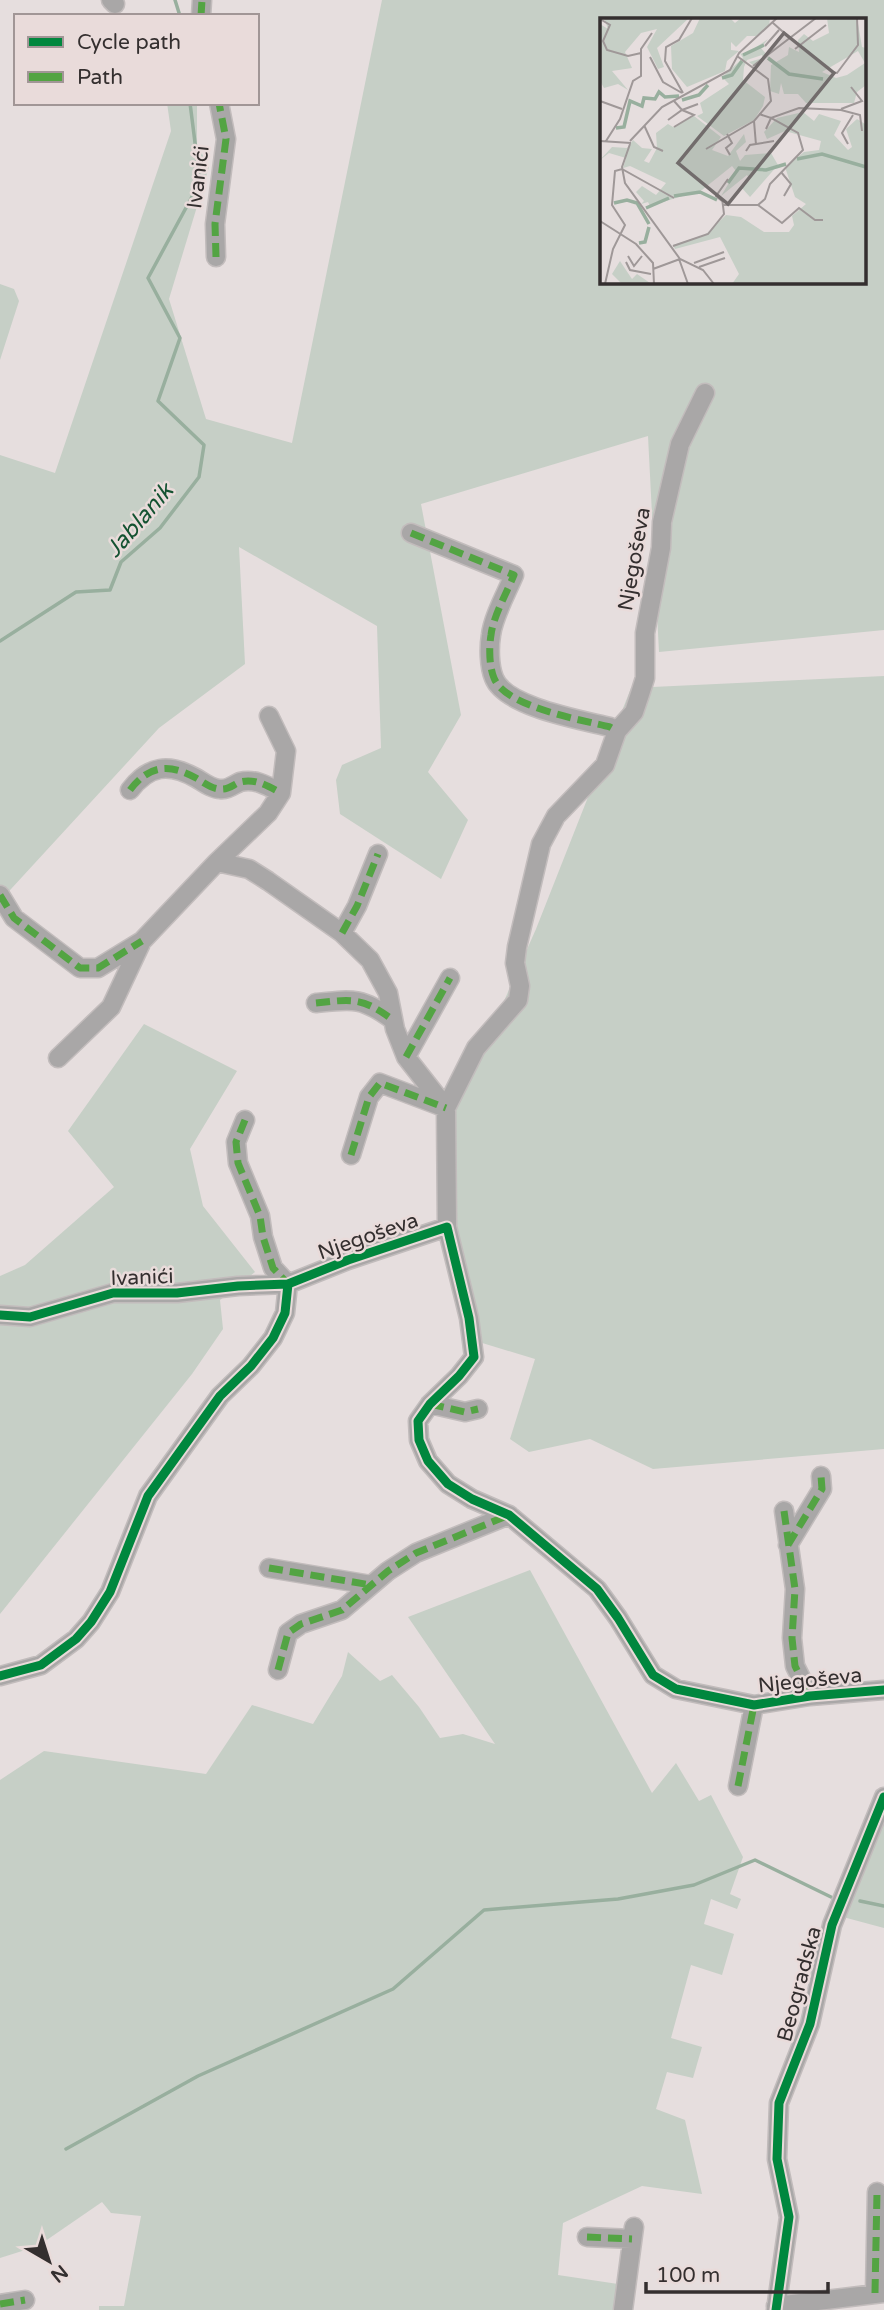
<svg xmlns="http://www.w3.org/2000/svg" width="884" height="2310" font-family="'Varela Round',sans-serif">
  <style>
    .green { fill: #c6cfc6; fill-rule: evenodd }
    .lines { fill: none; stroke-linecap: round; stroke-linejoin: round }
    .stream { stroke: #98af9e; stroke-width: 3.5 }
    .minor-casing { stroke: #c2bcbc; stroke-width: 21 }
    .minor { stroke: #a9a7a7; stroke-width: 18 }
    .quiet { stroke: #53a443; stroke-width: 7; stroke-dasharray: 14 7; stroke-linecap: butt }
    .cycleway-casing { stroke: #e9dbda; stroke-width: 13 }
    .cycleway { stroke: #00873e; stroke-width: 9 }
    .labels { text-anchor: middle; stroke-width: 5; stroke-linejoin: round; paint-order: stroke }
    .street-label { font-size: 21px; fill: #342f2f; stroke: #e9dbda }
    .water-label { font-size: 23px; font-style: italic; fill: #145231; stroke: #e9dbda }
    .inset-river { fill: none; stroke: #98af9e; stroke-width: 3.5 }
    .inset-road { fill: none; stroke: #9f9898; stroke-width: 2 }
    .view { fill: #726c6c; fill-opacity: 0.15; stroke: #726c6c; stroke-width: 3.5 }
    .inset-edge { fill: none; stroke: #342f2f; stroke-width: 3.5 }
  </style>
  <rect width="100%" height="100%" fill="#e6dede"/>
  <path class="green" d="M382 0H884V630L659 652 648 436 421 504 461 715 428 772 468 820 441 879 340 814 336 780 342 765 381 748 377 626 239 547 245 664 159 728 0 901V455L55 473 171 131 167 103H197V144L209 167 169 299 206 419 292 443ZM602 19H865V282H602Z
    M0 284 14 289 19 301 0 360Z
    M884 676V1449L653 1469 590 1439 529 1452 510 1439 535 1359 479 1342 453 1228 452 1118 536 929 631 688Z
    M144 1024 237 1071 190 1149 203 1206 255 1272 220 1300 223 1329 192 1374 0 1614V1276L25 1265 114 1187 68 1131Z
    M530 1570 652 1793 676 1763 699 1801 711 1795 743 1857 730 1894 741 1899 737 1909 711 1899 704 1924 734 1934 722 1975 691 1965 671 2038 702 2047 693 2078 667 2072 656 2109 685 2120 702 2194 642 2186 563 2223 558 2275 618 2284 615 2310H99V2306H124L141 2216 111 2213 102 2202 38 2246 0 2258V1780L44 1751 206 1774 252 1705 313 1724 342 1676 348 1652 380 1681 392 1675 419 1707 440 1738 463 1734 495 1744 408 1617Z
    M884 1816V1928L843 1917Z"/>
  <g class="lines">
    <path class="stream" d="M175 0 180 16
      M0 641 76 592 110 590 121 562 160 528 199 477 204 445 158 401 180 338 148 278 200 182 190 103
      M860 1901 884 1906
      M66 2149 198 2076 393 1989 484 1910 618 1899 694 1885 755 1860 831 1897"/>
    <defs>
      <path id="minor" d="M111 0 115 4
        M201 16 202 0
        M216 257 215 224 226 139 219 103
        M705 393 680 444 662 522 661 548 645 633V678L640 694 634 712 617 731 605 765 556 816 541 844 517 947 515 963 520 986 518 1000 476 1048 446 1108 447 1227 469 1318 474 1357 459 1376 430 1404 418 1421 419 1440 428 1461 448 1484 472 1499 509 1515 597 1589 618 1618 653 1675 676 1689 754 1705 810 1696 884 1690
        M411 533 514 575C507 592 493 617 491 635 489 647 489 666 494 678 505 707 582 720 610 727L617 731
        M130 790C149 765 169 763 196 778 203 782 212 789 220 789 228 790 233 785 240 782 255 778 268 786 281 793
        M217 862 249 869 268 881 342 933 370 960 388 993 395 1029 406 1057 446 1108
        M0 895 14 918 80 968H98L142 941 217 862 268 813 281 793 286 751 269 716
        M342 933 357 906 378 854
        M316 1003C353 999 362 997 393 1020
        M406 1057 450 978
        M58 1058 111 1007 142 941
        M245 1120 236 1142 238 1163 260 1216 263 1237 273 1268 288 1284
        M351 1155 369 1097 380 1083 446 1108
        M0 1315 30 1317 113 1293H177L238 1286 288 1284
        M430 1404 465 1412 478 1409
        M784 1511 795 1589 792 1638 795 1666 810 1696
        M788 1545 822 1489 821 1476
        M269 1568 371 1585
        M278 1670 288 1633 301 1624 342 1610 388 1571 416 1553 509 1515
        M0 1676 41 1665 76 1639 91 1622 110 1592 148 1496 220 1396 251 1366 273 1338 285 1313 288 1284 348 1260 447 1227
        M738 1786 754 1705
        M587 2237 632 2239
        M875 2293 877 2192
        M0 2304 25 2300
        M776 2306 884 2293
        M623 2310 634 2227
        M776 2310 789 2217 777 2159 779 2103 810 2024 832 1925 884 1797"/>
    </defs>
    <use href="#minor" class="minor-casing"/>
    <use href="#minor" class="minor"/>
    <path class="quiet" d="M201 16 202 0
      M216 257 215 224 226 139 219 103
      M411 533 514 575C507 592 493 617 491 635 489 647 489 666 494 678 505 707 582 720 610 727L617 731
      M130 790C149 765 169 763 196 778 203 782 212 789 220 789 228 790 233 785 240 782 255 778 268 786 281 793
      M0 895 14 918 80 968H98L142 941
      M342 933 357 906 378 854
      M316 1003C353 999 362 997 393 1020
      M406 1057 450 978
      M245 1120 236 1142 238 1163 260 1216 263 1237 273 1268 288 1284
      M351 1155 369 1097 380 1083 446 1108
      M430 1404 465 1412 478 1409
      M784 1511 795 1589 792 1638 795 1666 810 1696
      M788 1545 822 1489 821 1476
      M269 1568 371 1585
      M278 1670 288 1633 301 1624 342 1610 388 1571 416 1553 509 1515
      M738 1786 754 1705
      M587 2237 632 2239
      M875 2293 877 2192
      M0 2304 25 2300"/>
    <defs>
      <path id="cycleway" d="M0 1315 30 1317 113 1293H177L238 1286 288 1284
        M0 1676 41 1665 76 1639 91 1622 110 1592 148 1496 220 1396 251 1366 273 1338 285 1313 288 1284 348 1260 447 1227 469 1318 474 1357 459 1376 430 1404 418 1421 419 1440 428 1461 448 1484 472 1499 509 1515 597 1589 618 1618 653 1675 676 1689 754 1705 810 1696 884 1690
        M776 2310 789 2217 777 2159 779 2103 810 2024 832 1925 884 1797"/>
    </defs>
    <use href="#cycleway" class="cycleway-casing"/>
    <use href="#cycleway" class="cycleway"/>
  </g>
  <g class="labels">
    <g class="street-label">
      <text transform="translate(198 177) rotate(-83)" y="7">Ivanići</text>
      <text transform="translate(634 559) rotate(-80)" y="7">Njegoševa</text>
      <text transform="translate(368 1236) rotate(-19)" y="7">Njegoševa</text>
      <text transform="translate(142 1277) rotate(-2)" y="7">Ivanići</text>
      <text transform="translate(810 1680) rotate(-6)" y="7">Njegoševa</text>
      <text transform="translate(799 1984) rotate(-75)" y="7">Beogradska</text>
    </g>
    <g class="water-label">
      <text transform="translate(139 520) rotate(-49)" y="8">Jablanik</text>
    </g>
  </g>
  <g transform="translate(600 18)">
    <rect width="266" height="266" fill="#e6dede"/>
    <path d="M4 0H89L57 30 64 49 58 51 47 29 57 11 41 15 25 34 32 50 12 53 28 72 18 66 4 70 0 63V6L8 11ZM100 0H130L135 5 141 0H170L169 8 156 18H147L136 29 131 24V32L139 33 127 43 125 53 87 69 72 51 71 28 93 15ZM227 0H257L262 29 266 30V67L257 74 254 85H206L198 76H184L181 65 179 76 170 73 171 47 188 37 189 29 199 34 198 22 204 16 213 23 229 15ZM258 33 265 45 247 57 236 60 222 54ZM168 21 161 30 169 39 153 47 149 44 163 40 162 37 147 42 144 49 143 62 165 79 163 88 154 102 124 118 97 98 103 95 100 85 129 66 122 59 143 40 140 35 145 37ZM266 93V266H132L139 256 120 219 75 231 73 227 105 217 126 197 141 199 164 214H189L194 207 192 198 206 186 195 179 185 149 204 134 219 132 221 123 185 113 167 121 164 114 177 100 203 94 214 103 219 96 241 103 234 117 248 132 252 129 246 111 257 101 265 106ZM94 98 121 119 112 132 128 138 144 116 146 124 136 133 140 143 145 137 171 135 178 147 150 179 141 169 150 162 147 157 121 178 136 153 132 148 102 172 50 188 48 184 41 186 44 183 36 174 42 168 56 177 66 165 30 148 23 150 26 140 9 135 0 142 12 129 27 130 33 122 42 130 52 131 44 143 49 145 57 130 56 115 68 106 73 109ZM20 243 32 261 37 256 50 265 22 266 12 256Z" fill="#c6cfc6" fill-rule="evenodd"/>
    <path class="inset-river" d="M143 37 164 27M168 40 189 56 223 61M122 60 132 57 142 43M82 82 99 77 108 67M16 110 24 109 30 83 42 88 44 80 55 81 59 74 65 79 79 78M197 141 222 136 266 149M128 165 139 150 166 152 186 146M74 178 100 174 117 182M14 185 27 182 37 185 49 206M46 190 69 180M39 225 45 224 49 209"/>
    <path class="inset-road" d="M0 1 10 7 3 23 7 32 28 38 41 35M173 5 190 20M165 28 179 12M195 31 226 7M137 38 168 61 171 83 154 103 156 127M50 39 63 64 82 75M153 48 216 0M232 54 237 55 258 27 257 0M83 75 65 43 66 29 79 22 92 0M0 83 22 91M74 83 82 92 98 86M241 91 262 83 251 69M159 96 171 100 199 90 241 92 260 97 262 113M68 102 82 92 94 97 74 109M44 107 54 129 63 133M127 116 132 125 126 130 130 137M0 123 31 125M6 123 20 101 33 63 41 58V31L52 15M30 123 62 89 130 52 139 35 177 0M30 126 22 149 25 165 80 241 103 252 114 266M248 126 242 115 253 97M106 131 154 103M146 133 150 127 174 123M181 154 191 166 184 178M122 183 116 178 128 161M123 187H158L165 181 170 166 203 132 198 115 171 100 166 111M158 187 182 205 199 190 215 202H223M0 203 36 226 53 245 54 266M73 228 108 216 124 196 122 180M28 238 34 248 42 238M79 241 88 266M26 244 30 252 51 256M94 245 124 234M99 249 125 240M53 251 80 241M5 266 13 231 25 207 12 187 15 153 22 151 74 180"/>
    <path class="view" d="M184 15 234 55 128 186 78 145Z"/>
    <rect width="266" height="266" class="inset-edge"/>
  </g>
  <rect x="14" y="14" width="245" height="91" fill="#e9dbda" stroke="#a19696" stroke-width="2"/>
  <rect x="28" y="37" width="35" height="10" fill="#00873e" stroke="#a19696" stroke-width="2"/>
  <text x="77" y="49" font-size="21" fill="#342f2f">Cycle path</text>
  <rect x="28" y="72" width="35" height="10" fill="#53a443" stroke="#a19696" stroke-width="2"/>
  <text x="77" y="84" font-size="21" fill="#342f2f">Path</text>
  <g transform="translate(49 2261) rotate(141)" stroke="#e9dbda" stroke-width="5" paint-order="stroke">
  <path d="M0-5L12 26L0 18L-12 26Z" fill="#342f2f"/>
  <text y="-10" font-size="19" font-weight="bold" text-anchor="middle" fill="#342f2f">N</text>
  </g>
  <path d="M646 2282v10h182v-10" fill="none" stroke="#342f2f" stroke-width="3.5"/>
  <text x="656" y="2282" font-size="21" fill="#342f2f" stroke="#e9dbda" stroke-width="5" paint-order="stroke">100 m</text>
</svg>
